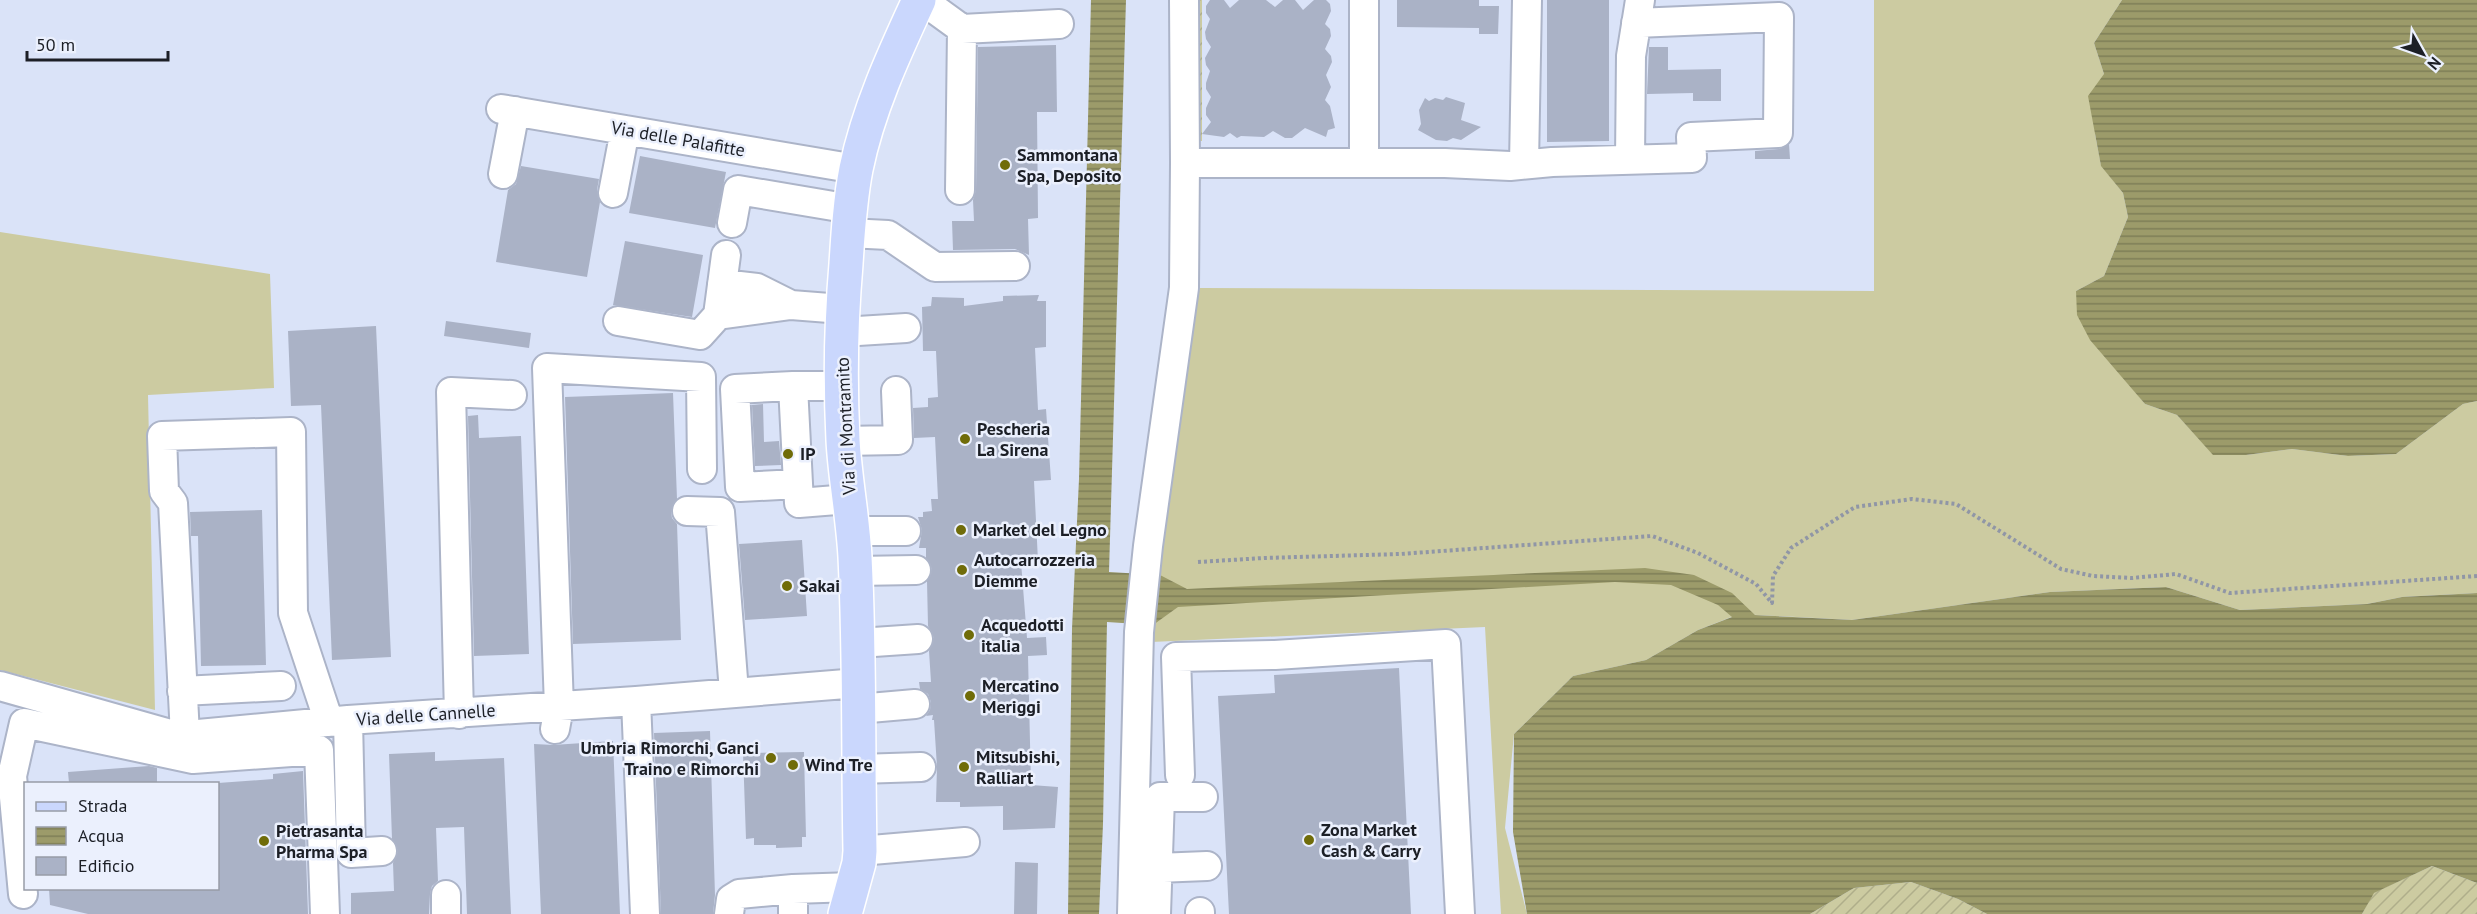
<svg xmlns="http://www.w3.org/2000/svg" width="2477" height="914" font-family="'PT Sans',sans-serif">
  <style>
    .grass { fill: #cccba1 }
    .garden { fill: url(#garden-furrows) }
    .water { fill: url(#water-rules) }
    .building { fill: #aab2c6 }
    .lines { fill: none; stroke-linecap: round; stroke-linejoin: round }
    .minor-casing { stroke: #acb4c8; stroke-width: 32 }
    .major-casing { stroke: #fff; stroke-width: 36 }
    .path { stroke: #9096a6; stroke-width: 4; stroke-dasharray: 3 3; stroke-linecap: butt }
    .minor { stroke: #fff; stroke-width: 28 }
    .major { stroke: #cad7fd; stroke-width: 33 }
    .poi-dot { fill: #706c09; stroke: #ebf0fd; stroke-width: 2 }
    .labels { text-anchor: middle; stroke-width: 5; stroke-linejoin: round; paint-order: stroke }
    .street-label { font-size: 18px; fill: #1c1f26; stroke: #ebf0fd }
    .poi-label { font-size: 18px; font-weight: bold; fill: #1c1f26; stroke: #ebf0fd; text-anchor: start }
  </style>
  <defs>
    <pattern id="garden-furrows" width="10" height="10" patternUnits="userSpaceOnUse" patternTransform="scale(1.5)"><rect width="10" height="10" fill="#cccba1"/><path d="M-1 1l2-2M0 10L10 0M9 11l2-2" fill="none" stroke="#afae8a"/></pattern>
    <pattern id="water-rules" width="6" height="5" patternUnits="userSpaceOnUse" patternTransform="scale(1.5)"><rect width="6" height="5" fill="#9c9b6a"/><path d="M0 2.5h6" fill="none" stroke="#7e7e57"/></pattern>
  </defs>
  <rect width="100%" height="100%" fill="#dae3f8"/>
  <path class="grass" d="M1874 0H2122L2094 43 2104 74 2095 134 2101 165 2123 193 2128 217 2104 276 2076 291 2125 379 2145 404 2177 415 2213 454 2246 455 2292 449 2348 456 2396 454 2463 404 2477 401V593L2402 597 2367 604 2240 610 2166 587 2050 592 1852 620 1739 614 1698 630 1646 660 1573 676 1514 734 1505 828 1527 914H1501L1485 627 1151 642 1187 327 1200 288 1874 291Z
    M0 232 270 274 274 388 148 395 155 710 0 670Z"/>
  <path class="garden" d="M1191 0H1202V141H1191Z
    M2432 866 2477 883V914H2362L2373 893Z
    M1911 882 1958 899 1987 914H1810L1854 888Z"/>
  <path class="water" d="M1091 0H1126L1109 572 1160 575 1187 589 1645 568 1694 575 1732 593 1755 615 1852 620 2050 592 2166 587 2240 610 2367 604 2402 597 2477 593V883L2432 866 2374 893 2362 914H1987L1958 899 1911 882 1854 888 1810 914H1527L1513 832 1514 734 1573 676 1646 660 1698 630 1732 617 1718 605 1671 585 1615 582 1178 607 1153 625 1107 622 1103 824 1099 914H1068L1072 629 1079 479Z
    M2122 0H2477V401L2463 404 2396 454 2348 456 2292 449 2246 455H2213L2177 415 2145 404 2090 340 2077 315 2076 291 2104 276 2128 217 2123 193 2101 166 2088 96 2104 74 2094 43Z"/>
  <path class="building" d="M1210 0H1224L1230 8 1239 0H1266L1275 7 1283 0H1295L1303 10 1314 0H1326L1330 4 1331 11 1325 24 1330 29 1331 36 1325 49 1331 56 1332 62 1326 75 1331 87 1325 100 1330 106 1335 128 1328 130 1326 137 1305 128 1292 138H1285L1273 131 1264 137 1241 136 1237 138 1230 133 1224 137 1202 134 1211 122 1206 115V108L1211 97 1206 89V83L1210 71 1206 65 1205 58 1211 47 1206 39 1205 32 1210 19 1206 13V6Z
    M1397 0H1479V6H1499L1498 34H1479V28L1397 27Z
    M1547 0H1609V141L1547 142Z
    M1056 45 1057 112H1037L1038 218 1028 219 1029 255 1015 249 953 250 952 221H974L973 200 976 190 978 47Z
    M1649 47H1668V70L1721 69V101H1693V93L1647 94Z
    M1446 97 1465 103 1461 120 1481 127 1461 140 1453 138 1447 141 1436 140 1418 130 1421 124 1419 110 1425 98 1429 101 1435 98 1443 100Z
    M1789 144 1790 159H1755V151L1779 149Z
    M640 156 726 172 715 228 629 213Z
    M521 166 599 179 597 190 600 202 587 277 496 262 508 190 516 184Z
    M625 241 703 255 692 317 613 305Z
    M1039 295 1037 301H1046V347L1035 348 1038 410 1046 409 1051 480 1034 481 1038 561 1021 562 1027 638 1046 637 1047 655 1028 656 1031 785 1058 787 1055 828 1003 830V806L960 807V802H936L937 767 934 720H932L933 715 926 716 930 710 931 702 928 694 920 689 919 682H931L929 651 934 638 928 626 927 581 932 569 926 558V548H919L922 530 918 517H923V512L932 511 931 499H938L935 437 914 438 913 408 928 407V398L938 397 936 351H923L922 307 931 306 932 297 964 298V306L1003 301V296Z
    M446 321 531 333 529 348 444 336Z
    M376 326 391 657 332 660 321 405 291 406 288 331Z
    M673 393 677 499 671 511 672 518 677 524 681 640 573 644 565 397Z
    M763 404 764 442 779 441 781 465 755 466 752 405Z
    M478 415 479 438 521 436 529 654 474 656 468 416Z
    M262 510 266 665 201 666 198 536H191L190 512Z
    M802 540 807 616 745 620 739 544Z
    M1399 668 1411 914H1229L1218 696 1275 693 1274 675Z
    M710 731 715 895 713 914H661L654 733Z
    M613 741 620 914H541L534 744 553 745Z
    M435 752V761L504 758 511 914H467L464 827 436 828 438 881 432 886 430 894 429 914H351V893L394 891 393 863 398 851 392 839 389 754Z
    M804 752 806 837H802V847L776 848V845H754V838L746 839 743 753Z
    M149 766 157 768V783H69L68 772Z
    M303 771 308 914H88L50 905 49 888H218V783L273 779V774Z
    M1015 862 1038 863 1037 914H1014Z"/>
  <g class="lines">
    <defs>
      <path id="minor" d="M922 0 962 29 1059 24
        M1184 0 1185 163H1445L1510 166 1552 162 1692 158 1691 137 1778 133 1779 17 1636 23
        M1364 0V163
        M501 109 856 169
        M1630 159 1631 56 1640 0
        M1524 164 1527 0
        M503 174 515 111
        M960 190 962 29
        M613 193 625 130
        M732 223 738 190 851 209
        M848 233 888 235 935 267 1015 266
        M722 284 757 288 791 305 842 309
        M718 315 791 305
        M618 321 700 335 718 315 726 255
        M842 332 906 328
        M793 386 735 389 740 487 798 484
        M842 386H793L799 503 849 499
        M843 441 898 440 896 391
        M687 511 720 512 734 692
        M854 531H906
        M856 571 916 570
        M859 643 918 639
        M0 686 177 736 348 720 636 701 858 683
        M182 691 281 686
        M636 701 645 914
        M858 709 915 704
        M459 714 451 392 512 395
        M348 720 351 853 382 851
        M555 729 559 707 547 368 701 377 702 469
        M185 735 173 503 164 491 162 436 291 432 293 613 329 722
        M859 769 921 767
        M1180 775 1176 657 1275 655 1446 644 1460 914
        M860 851 965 842
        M1157 868 1207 866
        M793 889V914
        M23 894 12 776 24 723 193 759 319 750 325 914
        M446 895V914
        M1200 912V914
        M729 914 731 899 739 894 793 889 853 887
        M1132 914 1139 632 1148 546 1184 288 1185 163
        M1156 914 1160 797H1203"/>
      <path id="major" d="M845 914 859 863 860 851C858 753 860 655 855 557 853 518 845 479 843 440 840 381 841 322 846 264 848 232 850 200 856 169 868 110 894 54 919 0"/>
    </defs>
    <use href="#minor" class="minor-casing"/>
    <use href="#major" class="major-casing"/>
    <path class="path" d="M1198 562 1264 558 1400 554 1652 536 1698 553 1756 584 1772 603 1773 576 1791 548 1855 507 1912 499 1956 504 2061 569 2093 576 2132 578 2176 574 2230 593 2477 576"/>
    <use href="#minor" class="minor"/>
    <use href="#major" class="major"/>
  </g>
  <g class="poi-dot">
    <circle cx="1005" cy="165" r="6"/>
    <circle cx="965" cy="439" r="6"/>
    <circle cx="788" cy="454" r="6"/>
    <circle cx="961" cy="530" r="6"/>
    <circle cx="962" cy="570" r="6"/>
    <circle cx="787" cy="586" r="6"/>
    <circle cx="969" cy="635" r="6"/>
    <circle cx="970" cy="696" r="6"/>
    <circle cx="771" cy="758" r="6"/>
    <circle cx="793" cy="765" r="6"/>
    <circle cx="964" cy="767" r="6"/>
    <circle cx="1309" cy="840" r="6"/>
    <circle cx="264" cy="841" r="6"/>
  </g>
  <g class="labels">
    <g class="street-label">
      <text transform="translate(678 139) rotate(10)" y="6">Via delle Palafitte</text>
      <text transform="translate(846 426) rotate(-93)" y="6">Via di Montramito</text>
      <text transform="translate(426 715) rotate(-4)" y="6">Via delle Cannelle</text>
    </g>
    <g class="poi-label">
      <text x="1017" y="161">Sammontana<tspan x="1017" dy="21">Spa, Deposito</tspan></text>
      <text x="977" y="435">Pescheria<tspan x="977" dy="21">La Sirena</tspan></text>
      <text x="800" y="460">IP</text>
      <text x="973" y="536">Market del Legno</text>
      <text x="974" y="566">Autocarrozzeria<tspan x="974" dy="21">Diemme</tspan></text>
      <text x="799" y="592">Sakai</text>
      <text x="981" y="631">Acquedotti<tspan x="981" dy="21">italia</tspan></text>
      <text x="982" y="692">Mercatino<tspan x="982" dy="21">Meriggi</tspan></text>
      <text x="759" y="754" text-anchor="end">Umbria Rimorchi, Ganci<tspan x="759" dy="21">Traino e Rimorchi</tspan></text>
      <text x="976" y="763">Mitsubishi,<tspan x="976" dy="21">Ralliart</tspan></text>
      <text x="805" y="771">Wind Tre</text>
      <text x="1321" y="836">Zona Market<tspan x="1321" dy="21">Cash &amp; Carry</tspan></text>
      <text x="276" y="837">Pietrasanta<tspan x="276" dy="21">Pharma Spa</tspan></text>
    </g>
  </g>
  <rect x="24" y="782" width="195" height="108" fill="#ebf0fd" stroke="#989ca7" stroke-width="1.5"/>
  <rect x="36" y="802" width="30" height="9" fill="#cad7fd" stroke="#989ca7" stroke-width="1.5"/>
  <text x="78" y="812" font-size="18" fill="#1c1f26">Strada</text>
  <rect x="36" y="827" width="30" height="18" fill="url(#water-rules)" stroke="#989ca7" stroke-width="1.5"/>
  <text x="78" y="842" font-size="18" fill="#1c1f26">Acqua</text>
  <rect x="36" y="857" width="30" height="18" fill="#aab2c6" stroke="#989ca7" stroke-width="1.5"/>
  <text x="78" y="872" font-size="18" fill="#1c1f26">Edificio</text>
  <g transform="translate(2423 54) rotate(130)" stroke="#ebf0fd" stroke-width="4.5" paint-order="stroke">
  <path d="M0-4.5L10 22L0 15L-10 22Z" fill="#1c1f26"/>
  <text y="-9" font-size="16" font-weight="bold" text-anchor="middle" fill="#1c1f26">N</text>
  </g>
  <path d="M27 51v9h141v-9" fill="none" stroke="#1c1f26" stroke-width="3"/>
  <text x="36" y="51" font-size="18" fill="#1c1f26" stroke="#ebf0fd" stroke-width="4.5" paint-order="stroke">50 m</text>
</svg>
